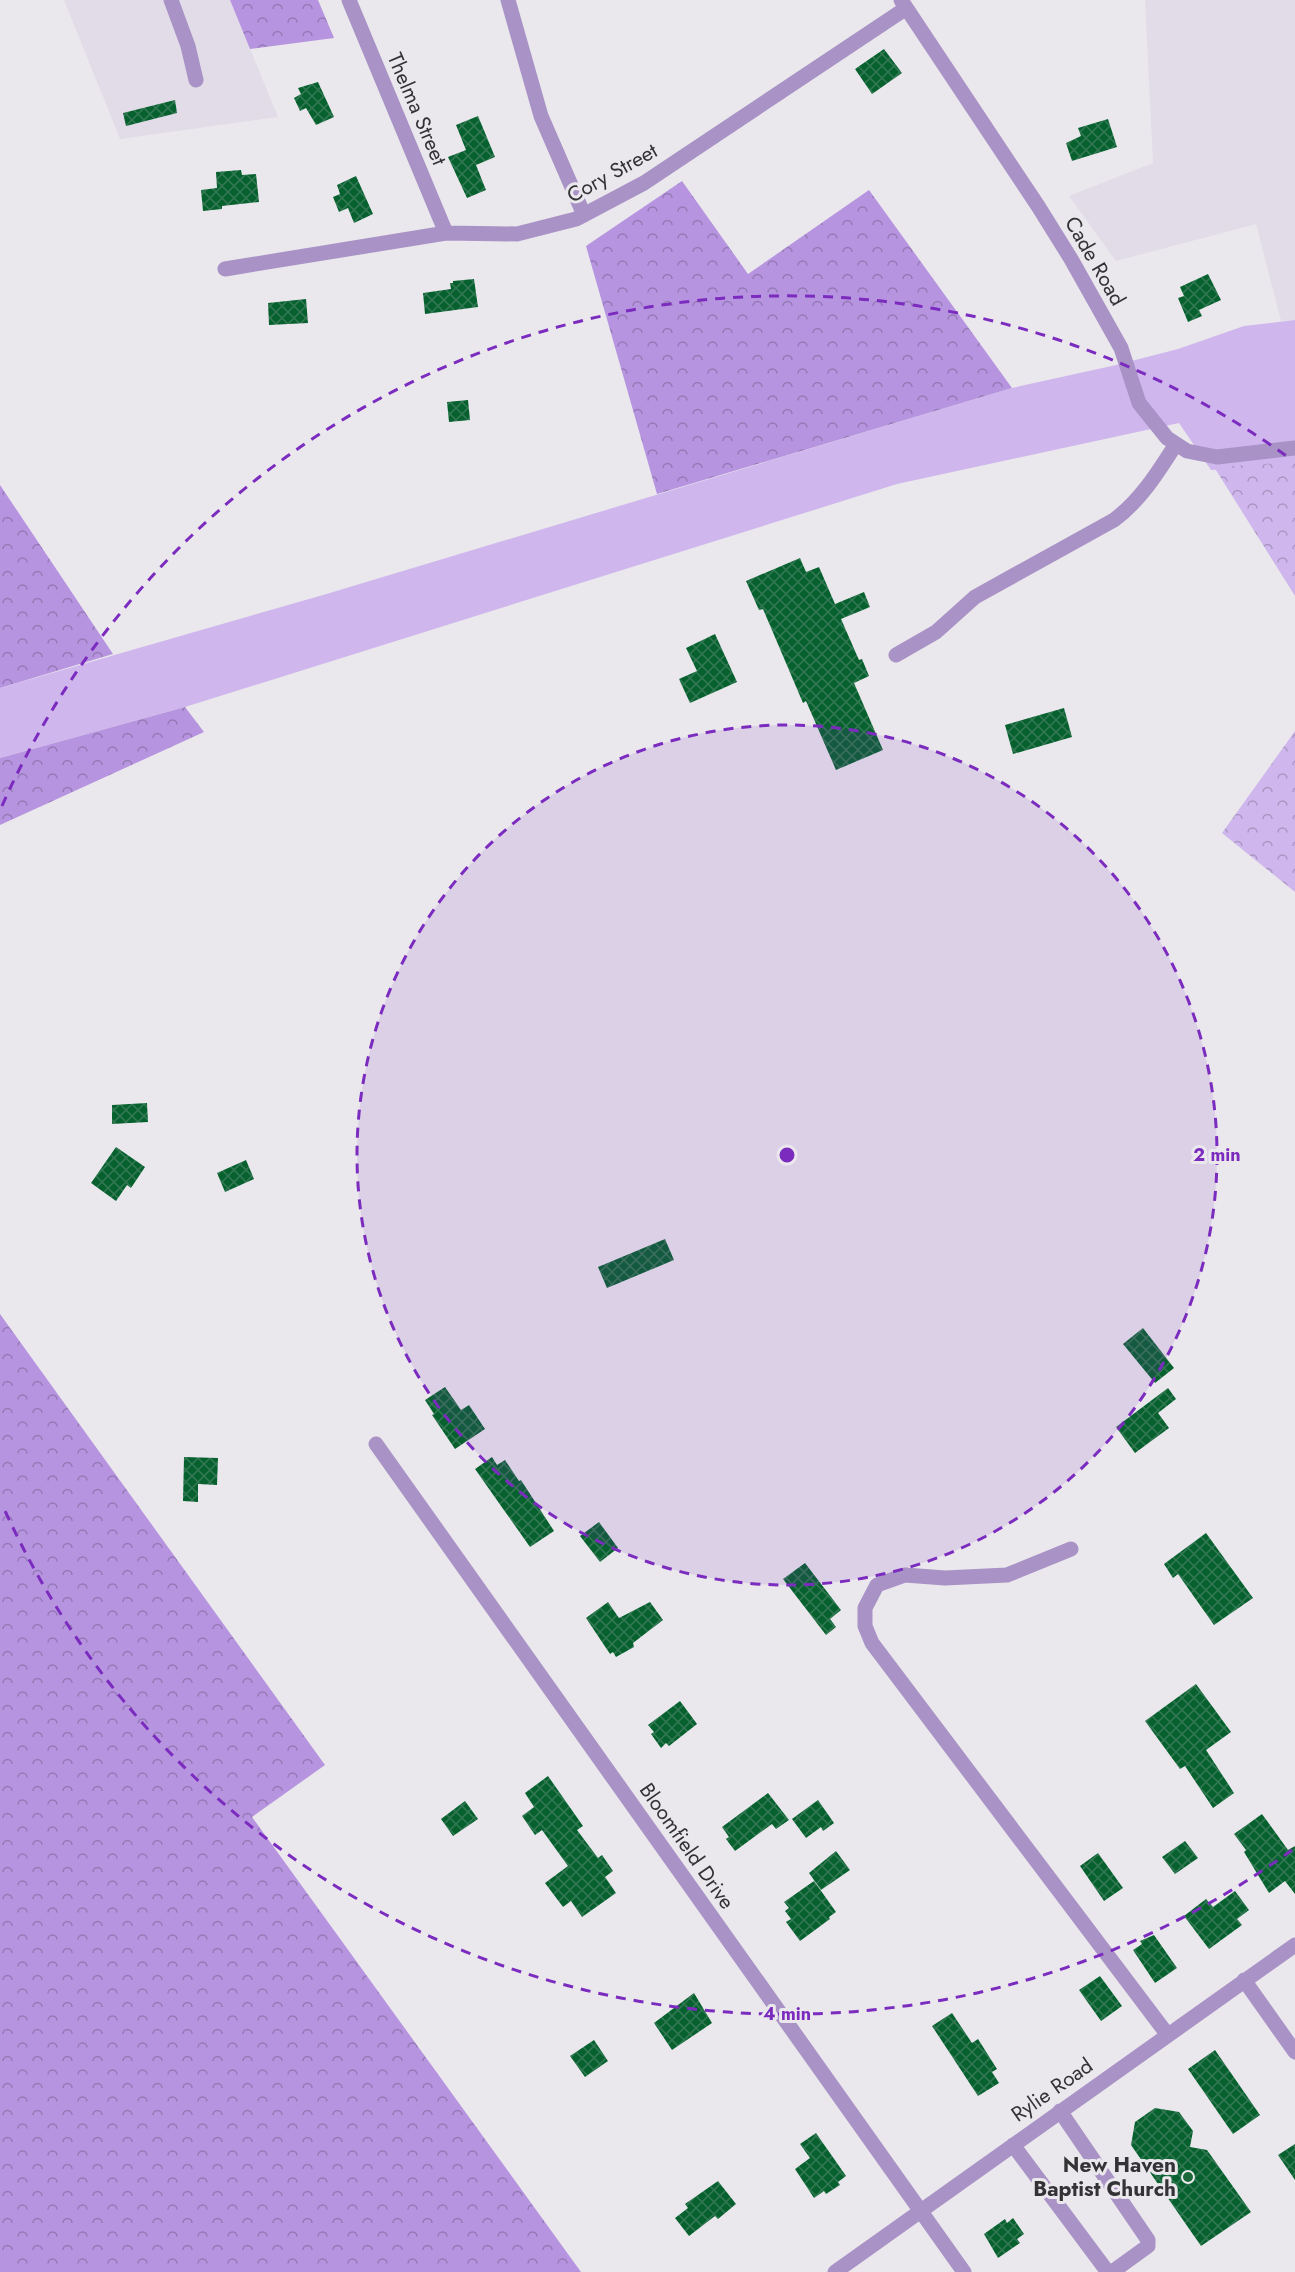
<svg xmlns="http://www.w3.org/2000/svg" width="1295" height="2272" font-family="Jost,sans-serif">
  <style>
    .built { fill: #e1dce8 }
    .grass { fill: #cfb7ed }
    .forest { fill: url(#forest-crowns) }
    .park { fill: url(#park-crowns) }
    .building { fill: url(#building-cross-hatch) }
    .lines { fill: none; stroke-linecap: round; stroke-linejoin: round }
    .minor { stroke: #a992c5; stroke-width: 15 }
    .ring { fill: none; stroke: #7b2cbf; stroke-width: 3; stroke-dasharray: 10 8 }
    .poi-dot { fill: #1a6837; stroke: #eae8ed; stroke-width: 2 }
    .labels { text-anchor: middle; stroke-width: 6; stroke-linejoin: round; paint-order: stroke }
    .street-label { font-size: 21px; fill: #333234; stroke: #eae8ed }
    .poi-label { font-size: 21px; font-weight: bold; fill: #333234; stroke: #eae8ed; text-anchor: end }
    .centre { fill: #7b2cbf; stroke: #eae8ed; stroke-width: 3 }
    .ring-label { font-size: 18px; text-anchor: middle; font-weight: bold; fill: #7b2cbf; stroke: #eae8ed; stroke-width: 6; stroke-linejoin: round; paint-order: stroke }
  </style>
  <defs>
    <pattern id="forest-crowns" width="20" height="18" patternUnits="userSpaceOnUse" patternTransform="scale(1.5)"><rect width="20" height="18" fill="#b694df"/><path d="M2 6a3 3 0 1 1 6 0M12 15a3 3 0 1 1 6 0" fill="none" stroke="#9579b6"/></pattern>
    <pattern id="park-crowns" width="20" height="18" patternUnits="userSpaceOnUse" patternTransform="scale(1.5)"><rect width="20" height="18" fill="#cfb7ed"/><path d="M2 6a3 3 0 1 1 6 0M12 15a3 3 0 1 1 6 0" fill="none" stroke="#a995c1"/></pattern>
    <pattern id="building-cross-hatch" width="8" height="8" patternUnits="userSpaceOnUse" patternTransform="scale(1.5)"><rect width="8" height="8" fill="#06612f"/><path d="M0 0l8 8M0 8l8-8" fill="none" stroke="#357954"/></pattern>
  </defs>
  <rect width="100%" height="100%" fill="#eae8ed"/>
  <path class="built" d="M64 0H230L278 117 120 139Z
    M1145 0H1295V320L1281 321 1256 224 1116 261 1069 196 1153 163Z"/>
  <path class="grass" d="M1295 320V465L1211 470 1179 423 897 484 185 707 0 758V688L323 595 1012 388 1116 365 1178 349 1244 326Z"/>
  <path class="forest" d="M230 0H318L334 38 250 49Z
    M682 181 748 274 869 190 1012 388 657 494 586 246Z
    M0 485 113 654 0 688Z
    M185 707 204 732 0 825V758Z
    M0 1314 325 1765 252 1817 581 2272H0Z"/>
  <path class="park" d="M1295 462V596L1214 467Z
    M1295 731V892L1222 833Z"/>
  <path class="building" d="M884 49 902 73 872 94 855 69Z
    M318 82 334 117 316 125 306 108 300 111 294 98 301 94 298 88Z
    M175 100 177 113 126 126 123 113Z
    M478 116 495 157 476 165 486 190 467 198 448 157 466 150 456 125Z
    M1108 119 1117 147 1072 161 1066 143 1081 136 1078 128Z
    M241 170 242 175 256 174 259 202 222 206V209L203 211 201 190 217 188 216 172Z
    M356 176 373 214 354 223 348 208 339 212 333 197 340 194 337 185Z
    M1208 274 1221 300 1199 310 1202 316 1188 322 1178 298 1184 296 1180 287Z
    M474 279 478 307 425 314 423 293 451 289 450 283H453V281Z
    M306 299 308 323 269 325 268 303Z
    M468 400 470 420 449 422 447 402Z
    M800 558 806 572 819 567 835 604 864 592 870 607 841 619 859 660 862 659 869 676 854 683 883 750 836 770 806 701 803 703 763 609 759 610 746 581Z
    M715 634 737 682 690 703 679 679 697 671 686 648Z
    M1064 708 1072 737 1013 754 1005 725Z
    M147 1103 148 1122 112 1124V1105Z
    M116 1147 145 1167 131 1188 127 1185 116 1201 91 1183Z
    M246 1160 254 1179 225 1192 217 1173Z
    M665 1239 674 1260 607 1288 598 1267Z
    M1143 1328 1174 1368 1155 1383 1123 1344Z
    M445 1387 461 1410 469 1405 485 1429 455 1449 432 1415 434 1414 425 1400Z
    M1168 1388 1176 1399 1158 1413 1169 1428 1135 1453 1116 1427Z
    M184 1457 218 1458 217 1485 198 1484V1502L183 1501Z
    M492 1457 497 1465 505 1460 519 1481 521 1480 554 1531 530 1547 475 1469Z
    M599 1522 618 1548 600 1562 580 1536Z
    M1206 1533 1253 1598 1214 1625 1178 1574 1173 1578 1164 1564Z
    M805 1563 841 1610 830 1619 836 1627 826 1635 783 1579Z
    M608 1602 619 1618 650 1602 663 1620 633 1643 634 1647 616 1657 613 1652 610 1654 586 1618Z
    M1196 1684 1231 1732 1206 1750 1234 1793 1213 1808 1185 1766 1180 1769 1145 1721Z
    M680 1701 697 1724 669 1746 666 1743 661 1748 651 1734 654 1732 648 1725Z
    M548 1776 583 1826 577 1830 598 1858 602 1855 613 1871 605 1877 616 1893 582 1917 571 1901 563 1907 545 1883 568 1866 542 1830 535 1835 522 1816 534 1807 525 1793Z
    M768 1793 789 1820 776 1829 772 1824 735 1851 726 1839 729 1837 722 1827Z
    M818 1800 834 1823 823 1831 821 1827 806 1838 792 1819Z
    M465 1801 478 1819 453 1836 441 1819Z
    M1262 1814 1288 1850 1295 1846V1894L1285 1881 1269 1893 1244 1852 1246 1850 1234 1834Z
    M1185 1841 1198 1858 1175 1874 1162 1857Z
    M836 1851 850 1870 821 1890 809 1873Z
    M1098 1853 1123 1888 1104 1901 1080 1866Z
    M814 1881 836 1912 829 1917 830 1919 800 1941 786 1922 791 1919 785 1911 789 1908 784 1902Z
    M1235 1891 1249 1910 1237 1919 1242 1925 1209 1949 1184 1916 1206 1899 1213 1907Z
    M1154 1935 1177 1968 1155 1983 1133 1950 1142 1944 1140 1941Z
    M1100 1976 1122 2006 1101 2021 1079 1990Z
    M694 1993 712 2023 672 2050 654 2023Z
    M952 2013 972 2043 978 2039 997 2069 992 2072 999 2083 978 2096 932 2026Z
    M594 2040 608 2061 585 2077 570 2056Z
    M1215 2050 1260 2115 1233 2134 1188 2069Z
    M1155 2108 1179 2112 1193 2131 1190 2147 1207 2150 1251 2212 1201 2246 1131 2145 1135 2122Z
    M816 2133 846 2176 838 2182 840 2185 826 2194 824 2191 814 2198 795 2169 810 2158 800 2144Z
    M1295 2144V2180L1278 2155Z
    M718 2181 736 2204 718 2219 715 2216 689 2236 675 2218 688 2208 685 2204Z
    M1013 2218 1024 2234 1017 2239 1020 2243 998 2258 984 2234 1005 2219 1007 2223Z"/>
  <g class="lines">
    <path class="minor" d="M171 0 188 46 196 80
      M349 0 446 233
      M508 0 541 116 584 215
      M901 0 1038 206 1071 259 1121 348 1139 403 1167 438 1187 451 1217 457 1295 448
      M225 269 446 233 517 234 576 219 644 183 905 9
      M896 655 936 632 975 597 1114 520C1141 500 1158 472 1176 444
      M376 1444 964 2272
      M1071 1549 1007 1575 945 1578 905 1575 877 1585 865 1608V1626L872 1643 1167 2034
      M1244 1980 1295 2052
      M1013 2145 1107 2271 1112 2272 1148 2246V2240L1060 2111
      M835 2272 1295 1945"/>
  </g>
  <circle cx="787" cy="1155" r="430" fill="#7b2cbf" fill-opacity=".12"/>
  <g class="ring">
    <circle cx="787" cy="1155" r="430"/>
    <path d="M1292 1850A859 859 0 0 1 2 1504M2 806A859 859 0 0 1 1292 460"/>
  </g>
  <circle class="poi-dot" cx="1188" cy="2177" r="6"/>
  <g class="labels">
    <g class="street-label">
      <text transform="translate(417 109) rotate(67)" y="7">Thelma Street</text>
      <text transform="translate(612 173) rotate(-29)" y="7">Cory Street</text>
      <text transform="translate(1095 261) rotate(60)" y="7">Cade Road</text>
      <text transform="translate(687 1846) rotate(55)" y="7">Bloomfield Drive</text>
      <text transform="translate(1052 2090) rotate(-35)" y="7">Rylie Road</text>
    </g>
    <g class="poi-label">
      <text x="1176" y="2172">New Haven<tspan x="1176" dy="24">Baptist Church</tspan></text>
    </g>
  </g>
  <circle cx="787" cy="1155" r="9" class="centre"/>
  <g class="ring-label">
    <text x="1217" y="1161">2 min</text>
    <text x="787" y="2020">4 min</text>
  </g>
</svg>
